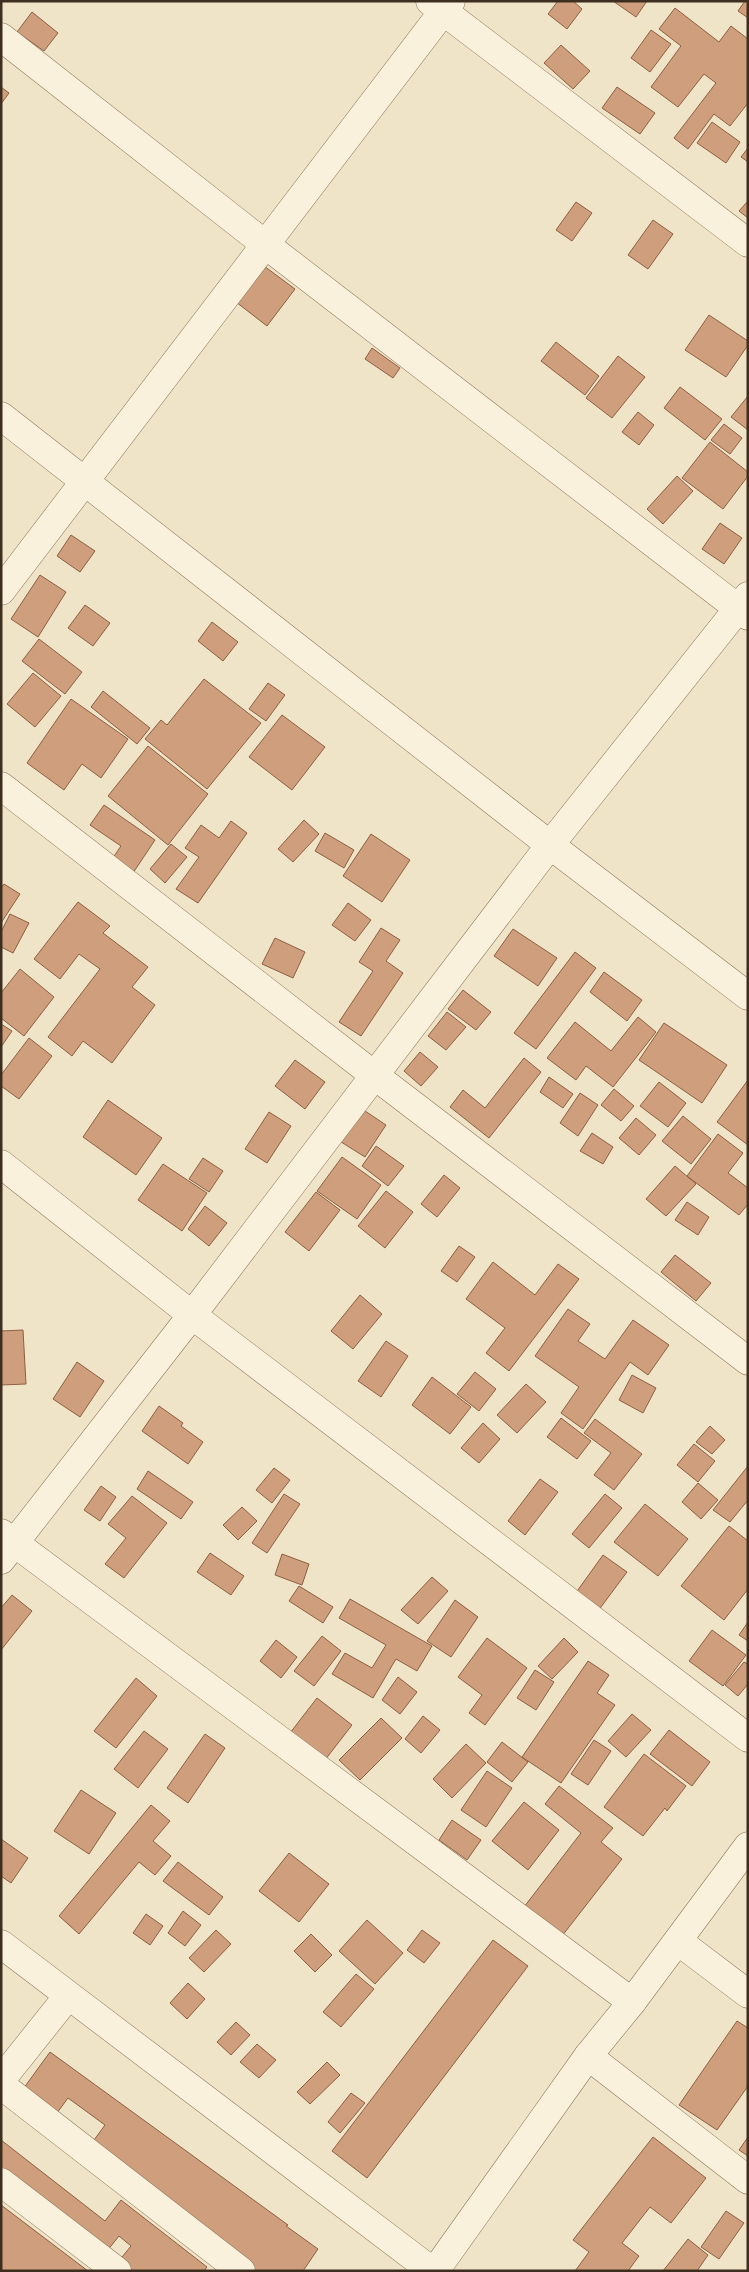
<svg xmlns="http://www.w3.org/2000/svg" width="749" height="2272" font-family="'Times New Roman',serif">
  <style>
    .building { fill: #cf9f7d; stroke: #8d5f41 }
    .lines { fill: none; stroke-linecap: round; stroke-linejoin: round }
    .minor-casing { stroke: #8d765c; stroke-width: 29 }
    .tertiary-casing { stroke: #8d765c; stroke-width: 29 }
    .minor { stroke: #faf1dc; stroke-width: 28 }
    .tertiary { stroke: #faf1dc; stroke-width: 28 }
  </style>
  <rect width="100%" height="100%" fill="#f0e4c8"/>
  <path class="building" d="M558 1H573L582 9 567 29 548 14Z
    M613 1H647L636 17Z
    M745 1H748V18L738 11Z
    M675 8 719 42 731 26 748 39V103L730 126 714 114 688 149 674 138 716 83 704 74 678 107 651 87 681 46 659 29Z
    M32 12 58 33 44 51 17 32Z
    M651 30 671 44 650 72 631 58Z
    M561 45 590 71 573 89 544 63Z
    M1 87 9 93 1 104Z
    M617 87 655 113 640 134 602 108Z
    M712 122 740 142 726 163 697 143Z
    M748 148V162L741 157Z
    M748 201V218L739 211Z
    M576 202 592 213 572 241 556 230Z
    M653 220 673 234 648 269 628 255Z
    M264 266 295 289 267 326 236 302Z
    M709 315 748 341V345L726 377 685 350Z
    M556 342 599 376 585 395 541 361Z
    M372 348 400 368 393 378 365 359Z
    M618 356 645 377 612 418 586 398Z
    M680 387 722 419 705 440 664 408Z
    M748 396V430L731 417Z
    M638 412 654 425 639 445 622 432Z
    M724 424 742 438 730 454 711 440Z
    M710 442 748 472V476L723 509 682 478Z
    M677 476 693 491 663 524 647 509Z
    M720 523 742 538 724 564 702 549Z
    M71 535 95 551 80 572 57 556Z
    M40 575 66 592 38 637 11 619Z
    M85 605 110 623 93 646 68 628Z
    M212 622 238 642 223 661 198 641Z
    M39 639 82 672 65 694 22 661Z
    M33 673 61 696 35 727 7 704Z
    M204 679 261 723 207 789 145 739 161 720 167 725Z
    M268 683 285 695 266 721 249 709Z
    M103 691 150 728 137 744 91 707Z
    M71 699 128 739 101 778 82 764 64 790 27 763Z
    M282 715 325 747 292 790 249 757Z
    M148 746 208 794 168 845 108 796Z
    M104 805 155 840 129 879 108 865 121 846 90 825Z
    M304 820 319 834 293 862 278 849Z
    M231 821 247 833 198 903 176 889 199 857 185 848 201 825 219 838Z
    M325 833 354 850 344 868 315 851Z
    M371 834 410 860 382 902 343 876Z
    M171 844 187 857 165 883 150 869Z
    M4 884 20 894 1 923V888Z
    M78 902 110 926 103 933 148 967 132 987 155 1005 112 1063 83 1041 72 1056 48 1037 100 969 79 954 60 979 34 959Z
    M348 903 371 920 355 941 332 925Z
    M10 914 29 923 13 953 1 947V932Z
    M381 928 400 940 386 961 403 973 361 1036 339 1022 373 971 359 962Z
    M513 929 557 958 538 986 494 956Z
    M275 938 305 952 293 978 262 964Z
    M575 952 596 968 536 1049 514 1033Z
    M20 969 54 997 24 1036 1 1018V993Z
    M604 972 642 1000 627 1021 590 992Z
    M463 990 491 1012 476 1030 448 1009Z
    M447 1012 466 1027 446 1050 428 1036Z
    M638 1017 656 1032 613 1087 586 1066 576 1080 547 1058 575 1022 611 1051Z
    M664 1023 727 1065 702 1103 639 1060Z
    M1 1024 12 1031 1 1047Z
    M29 1038 52 1056 19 1099 1 1086V1075Z
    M420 1052 438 1067 421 1086 404 1071Z
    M524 1058 541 1072 489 1138 450 1107 463 1090 485 1108Z
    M295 1060 325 1082 305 1109 275 1086Z
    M549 1077 573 1094 563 1108 540 1092Z
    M748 1080V1145L717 1122Z
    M659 1082 686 1103 668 1127 640 1106Z
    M614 1089 634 1106 621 1121 601 1105Z
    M580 1093 598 1105 578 1136 560 1123Z
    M108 1100 162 1138 136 1175 83 1137Z
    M359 1107 386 1125 365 1157 338 1140Z
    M269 1112 291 1126 267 1163 245 1149Z
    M683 1116 711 1139 691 1164 662 1141Z
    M636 1118 656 1135 639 1155 619 1138Z
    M592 1133 613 1147 603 1164 580 1151Z
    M718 1134 743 1153 728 1173 748 1188V1204L739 1215 687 1176Z
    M376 1146 404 1166 388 1186 362 1166Z
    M342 1157 381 1185 357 1219 317 1191Z
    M203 1158 223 1171 209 1192 189 1179Z
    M163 1164 207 1193 182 1231 138 1200Z
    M675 1166 696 1184 666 1216 646 1199Z
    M444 1175 460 1188 437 1217 421 1204Z
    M386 1191 413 1212 385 1248 358 1226Z
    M316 1192 340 1210 309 1251 285 1232Z
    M687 1202 709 1217 698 1235 675 1220Z
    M205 1206 227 1223 209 1246 188 1229Z
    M459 1246 475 1257 457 1282 441 1271Z
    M675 1255 711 1283 696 1301 661 1272Z
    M493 1262 535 1295 558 1264 579 1279 509 1371 486 1353 505 1328 466 1299Z
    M360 1295 382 1314 353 1349 331 1331Z
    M568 1309 590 1324 578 1341 605 1359 633 1320 669 1345 648 1375 630 1362 583 1429 561 1413 579 1387 535 1356Z
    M23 1330 26 1384 1 1385V1331Z
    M386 1341 408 1356 381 1397 358 1381Z
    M77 1362 104 1381 80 1417 53 1399Z
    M475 1372 496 1389 479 1411 457 1394Z
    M632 1375 656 1388 643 1413 619 1400Z
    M432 1377 471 1407 450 1434 412 1405Z
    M526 1384 546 1402 517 1433 497 1415Z
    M159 1406 183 1423 181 1426 203 1442 188 1464 142 1431Z
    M561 1418 591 1441 577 1459 547 1437Z
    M595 1419 642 1454 614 1490 594 1475 611 1453 584 1433Z
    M483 1423 500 1439 479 1463 461 1448Z
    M710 1426 725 1440 712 1454 696 1442Z
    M694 1444 715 1461 698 1482 677 1465Z
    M748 1466V1500L730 1522 713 1510Z
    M274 1468 290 1480 272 1503 256 1490Z
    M148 1471 193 1502 181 1519 137 1489Z
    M540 1479 558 1492 525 1535 508 1521Z
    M698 1483 718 1500 701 1519 682 1502Z
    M101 1486 116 1497 100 1521 84 1510Z
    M284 1494 300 1504 267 1553 252 1543Z
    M605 1494 622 1508 589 1548 572 1534Z
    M132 1496 167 1523 124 1578 105 1564 126 1538 108 1524Z
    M645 1504 688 1539 658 1576 614 1542Z
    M242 1507 257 1521 238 1540 223 1525Z
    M729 1526 748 1541V1589L724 1620 681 1586Z
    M210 1553 244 1576 231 1595 197 1572Z
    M282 1554 309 1564 302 1585 275 1575Z
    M603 1555 627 1572 598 1611 575 1594Z
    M432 1577 448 1591 418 1624 401 1610Z
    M299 1586 333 1607 323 1623 289 1601Z
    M12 1595 32 1611 1 1650V1608Z
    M350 1599 432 1646 417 1671 396 1659 373 1698 332 1674 345 1653 372 1668 386 1645 339 1618Z
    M455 1600 478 1617 451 1657 427 1641Z
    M748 1622V1641L739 1635Z
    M712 1630 746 1655 723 1686 689 1661Z
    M322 1636 341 1651 314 1686 294 1671Z
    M487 1638 527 1668 485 1725 469 1713 482 1695 458 1677Z
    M564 1638 578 1652 552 1679 538 1666Z
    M276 1640 297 1657 281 1678 260 1661Z
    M588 1661 609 1675 597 1693 615 1705 561 1783 522 1757Z
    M744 1662 748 1664V1684L738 1696 725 1685Z
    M535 1670 554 1682 536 1710 517 1698Z
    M398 1677 417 1692 400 1714 382 1700Z
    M136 1678 157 1696 116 1748 94 1731Z
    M317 1698 352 1725 325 1760 290 1733Z
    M632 1714 651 1730 626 1757 608 1741Z
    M423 1716 440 1730 421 1753 405 1739Z
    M381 1718 402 1738 360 1780 339 1760Z
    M669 1730 710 1762 692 1786 650 1754Z
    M144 1731 168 1749 138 1788 114 1769Z
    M205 1734 225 1748 188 1803 167 1788Z
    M594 1740 611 1751 588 1785 571 1774Z
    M502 1742 528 1762 512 1782 487 1762Z
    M466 1744 486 1763 452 1798 433 1779Z
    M644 1754 686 1786 667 1811 665 1808 643 1836 604 1807Z
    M487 1771 512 1788 486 1827 461 1810Z
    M559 1786 613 1828 601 1842 622 1859 562 1936 524 1907 581 1833 545 1804Z
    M81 1790 116 1813 89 1854 54 1831Z
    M524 1802 559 1830 528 1870 492 1841Z
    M151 1805 170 1821 153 1841 171 1856 155 1875 139 1862 79 1934 59 1916Z
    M452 1820 481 1840 467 1860 439 1840Z
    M1 1839 28 1858 11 1883 1 1876Z
    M289 1853 329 1884 299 1922 259 1891Z
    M178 1862 223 1897 209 1915 163 1881Z
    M183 1911 201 1925 185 1946 168 1933Z
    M146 1914 163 1926 150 1945 133 1933Z
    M367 1920 403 1953 375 1984 339 1951Z
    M216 1930 231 1944 204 1972 189 1958Z
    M422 1930 440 1943 424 1963 407 1950Z
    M311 1934 332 1955 315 1972 294 1951Z
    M493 1940 528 1966 367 2178 332 2151Z
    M356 1974 374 1989 341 2027 323 2012Z
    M188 1983 205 1999 187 2019 170 2003Z
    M737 2021 748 2028V2086L717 2130 679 2105Z
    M236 2022 250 2035 231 2055 217 2042Z
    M257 2044 276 2060 259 2078 240 2062Z
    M50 2052 288 2225 286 2226 318 2249 303 2271H239L86 2151 105 2125 68 2098 51 2121 18 2096Z
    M327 2062 340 2075 310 2104 297 2092Z
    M351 2093 365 2103 340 2133 328 2122Z
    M653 2137 706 2178 671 2223 650 2207 622 2243 639 2256 628 2271H575L589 2252 573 2240Z
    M748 2137V2156L739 2150Z
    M1 2140 105 2221 121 2200 207 2267 204 2271H119L114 2267 131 2246 119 2236 103 2256 1 2177Z
    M1 2205 88 2271H1Z
    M726 2211 744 2223 719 2259 701 2247Z
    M688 2239 708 2255 697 2271H663Z"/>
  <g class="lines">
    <defs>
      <path id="minor" d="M430 1 748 243
        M1 37 266 245 748 616
        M1 416 550 845 748 996
        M1 591 451 1
        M1 786 374 1075 748 1361
        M1 1164 192 1315 748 1738
        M1 1533 632 2002
        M1 1560 192 1315 550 845 748 596
        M678 1941 748 1994
        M1 1944 432 2271
        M588 2056 748 2180
        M1 2080 68 1996
        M1 2085 241 2271
        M1 2182 117 2271"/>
      <path id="tertiary" d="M435 2271 588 2056 632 2002 748 1846"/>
    </defs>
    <use href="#minor" class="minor-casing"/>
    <use href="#tertiary" class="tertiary-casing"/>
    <use href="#minor" class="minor"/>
    <use href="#tertiary" class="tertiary"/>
  </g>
  <rect width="749" height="2272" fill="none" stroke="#3d2e20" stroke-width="5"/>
</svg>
